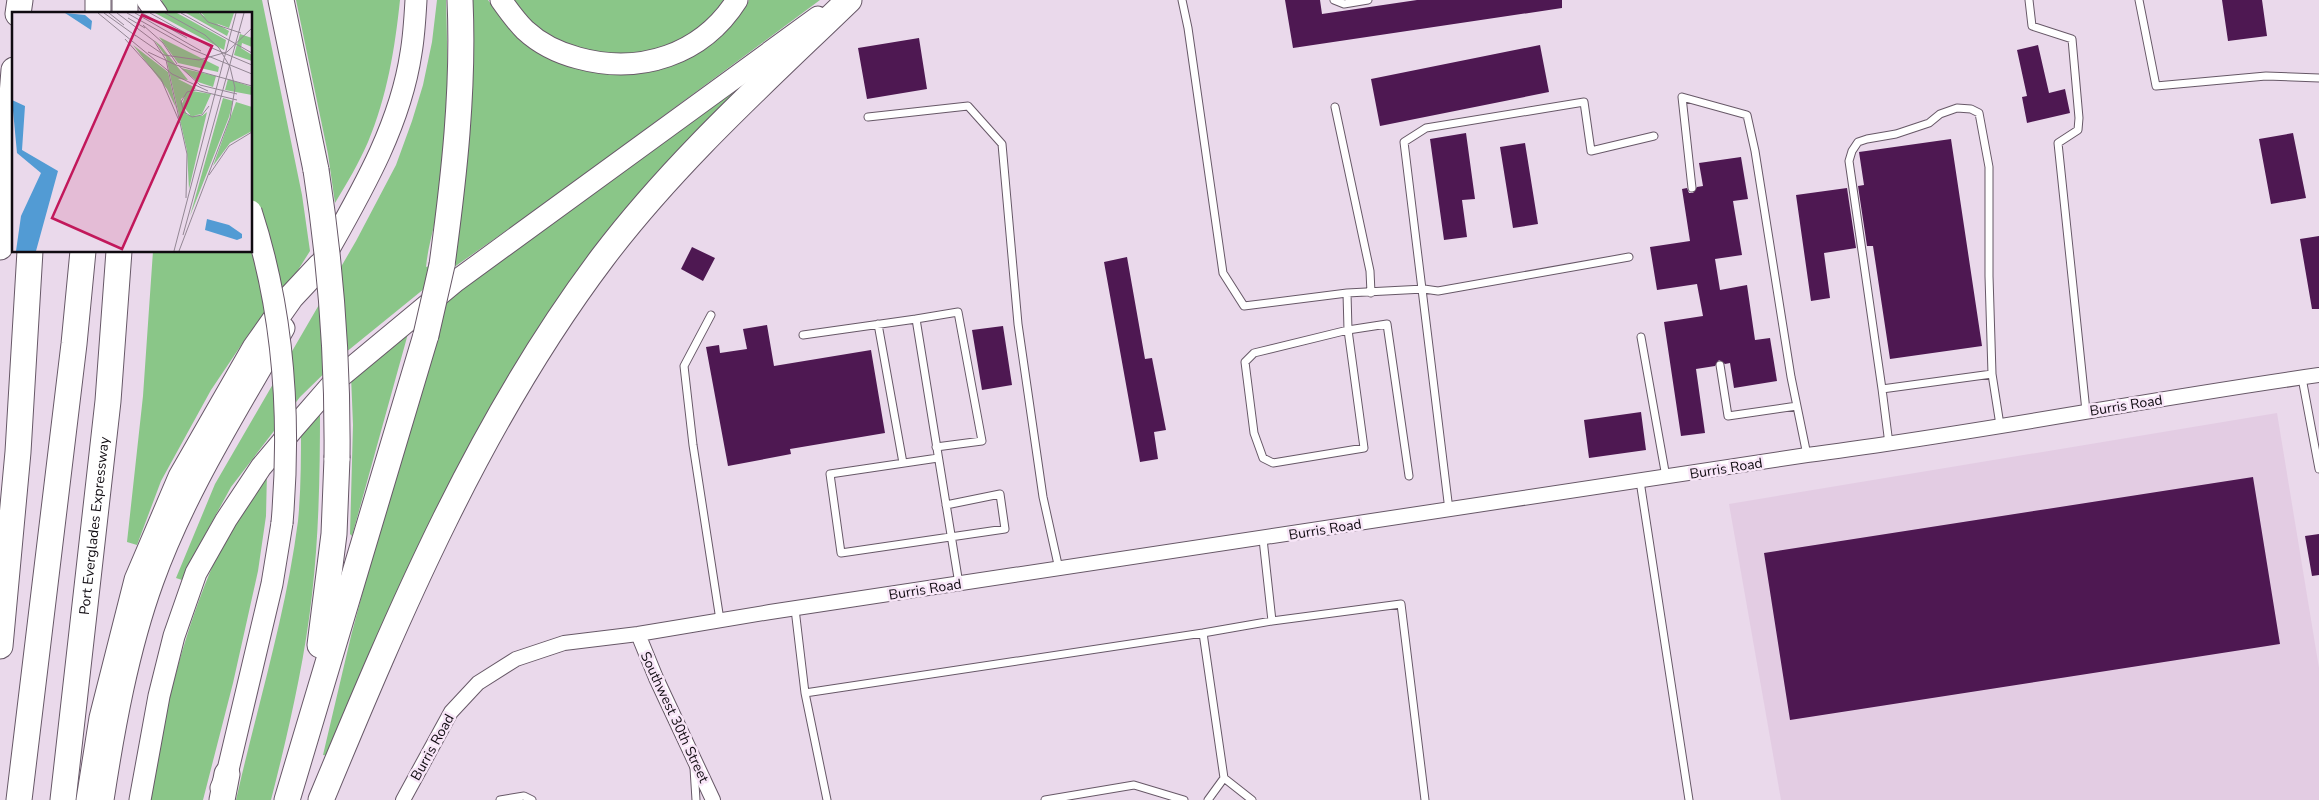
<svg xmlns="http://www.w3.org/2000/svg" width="2319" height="800" font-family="'Nunito Sans',sans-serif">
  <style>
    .built { fill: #e3cce3 }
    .green { fill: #8ac688 }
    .building { fill: #4e1852 }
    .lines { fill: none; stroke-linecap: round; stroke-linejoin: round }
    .service-casing { stroke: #675867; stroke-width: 9 }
    .minor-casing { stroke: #675867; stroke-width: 16 }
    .primary-casing { stroke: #675867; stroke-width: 23 }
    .motorway-casing { stroke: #675867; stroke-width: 27 }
    .service { stroke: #fff; stroke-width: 7 }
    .minor { stroke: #fff; stroke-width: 14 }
    .primary { stroke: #fff; stroke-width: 21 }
    .motorway { stroke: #fff; stroke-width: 25 }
    .primary-bridge-casing { stroke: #675867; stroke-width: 23; stroke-linecap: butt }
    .motorway-bridge-casing { stroke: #675867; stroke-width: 27; stroke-linecap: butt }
    .primary-bridge { stroke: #fff; stroke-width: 21 }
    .motorway-bridge { stroke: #fff; stroke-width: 25 }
    .labels { text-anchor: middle; stroke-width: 5; stroke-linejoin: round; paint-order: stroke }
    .street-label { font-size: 14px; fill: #100b11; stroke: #f8e6f8 }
    .inset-road { fill: none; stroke: #938794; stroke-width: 1 }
    .view { fill: #c2185b; fill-opacity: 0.15; stroke: #c2185b; stroke-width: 2.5 }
    .inset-edge { fill: none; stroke: #100b11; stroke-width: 2.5 }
  </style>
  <rect width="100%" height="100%" fill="#ead9eb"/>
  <path class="built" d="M2277 413 2319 668V800H1781L1729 504Z"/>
  <path class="green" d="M162 0H262L302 195 310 251 293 278 248 335 211 390 161 481 137 545 127 542 143 396 153 251H251V14H162Z
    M296 0H400C395 48 387 97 368 142 359 163 347 183 335 203L328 154Z
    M437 0H446C448 66 449 134 439 200 436 222 428 245 426 267L450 259 468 0H488L504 22 588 71 725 30 747 5 749 0H820L547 202 430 284 345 353 300 397 231 487 195 553 185 581 176 578 215 484 356 241 396 165 412 121 423 85 432 42Z
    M511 0H727L704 26 673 45 621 57 558 43 527 19Z
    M743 85 680 149 604 242 329 756 323 755 351 636 439 308 481 274Z
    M409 330 352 536 350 534 353 425 351 376Z
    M320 410C320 472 319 534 312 595 304 665 288 733 271 800H236C257 707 286 615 298 521 301 491 301 459 301 429Z
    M267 471 266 516 258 571 233 683 203 800H149C164 713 184 626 222 545 234 519 252 495 267 471Z"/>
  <path class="building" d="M1285 0H1320L1322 14 1417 0H1562V8L1293 48Z
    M2222 0H2262L2267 36 2228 41Z
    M919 38 927 89 867 99 858 48Z
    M1540 45 1549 92 1380 126 1371 79Z
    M2038 45 2049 93 2065 89 2070 113 2027 123 2022 97 2027 96 2017 50Z
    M1466 133 1475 199 1462 200 1467 237 1444 240 1430 139Z
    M2293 133 2306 198 2271 204 2259 139Z
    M1951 139 1982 346 1890 359 1873 246H1867L1858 186 1864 185 1859 152Z
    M1525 143 1538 224 1513 228 1500 147Z
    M1741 157 1748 199 1733 201 1742 255 1715 259 1720 290 1747 285 1755 340 1770 338 1777 381 1734 388 1730 363 1725 364 1719 360 1715 366 1696 369 1705 433 1681 436 1664 322 1703 316 1697 284 1657 290 1650 247 1690 241 1682 189 1687 188 1689 193H1693L1697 187 1703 186 1699 163Z
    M1847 188 1856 248 1824 253 1830 298 1811 301 1796 195Z
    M2319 236V309H2312L2300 239Z
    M692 247 715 258 703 281 681 269Z
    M1127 257 1145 359 1152 358 1166 430 1154 432 1158 459 1140 462 1104 262Z
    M767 325 774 366 871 350 885 433 790 449 791 454 728 466 706 347 719 345 720 353 747 349 743 329Z
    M1003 326 1012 385 982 390 972 330Z
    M1641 412 1646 450 1589 458 1584 420Z
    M2253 477 2280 644 1790 720 1764 553Z
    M2319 534V575L2312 576 2305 536Z"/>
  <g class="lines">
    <defs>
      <path id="service" d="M1182 0 1188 28 1223 273 1244 306 1347 293 1424 289 1438 291 1629 257
        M1334 0 1344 4 1368 0
        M2029 0 2032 26 2072 39 2079 118 2078 130 2058 143 2086 411
        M2139 0 2156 86 2266 76 2319 78
        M1335 107 1370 271 1371 293
        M868 117 968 106 1002 144 1018 324 1043 497 1059 569
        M1692 188 1682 97 1747 115 1755 151 1791 377 1807 455
        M1347 293 1348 330 1364 448 1273 463 1263 458 1254 433 1245 362 1254 353 1348 330 1387 324 1409 476
        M711 315 684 366 693 445 720 620
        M916 319 958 312 982 441 936 447
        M878 324 903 463
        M803 335 916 319 959 584
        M1641 337 1666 477
        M1720 365 1728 416 1797 406
        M2302 378 2319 469
        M1882 389 1849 161 1852 151 1858 142 1867 139 1896 134 1929 123 1940 114 1957 108 1971 109 1979 113 1989 167V276L1992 374
        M1889 444 1882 389 1992 374 2000 425
        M938 458 830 474 841 553 1005 529 1000 494 946 505
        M1640 481 1689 800
        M1449 510 1404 142 1426 128 1584 102 1591 151 1654 136
        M795 609 805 693 1203 633 1272 621 1263 539
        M1272 621 1401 604 1425 800
        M1203 633 1224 778 1208 800
        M805 693 827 800
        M694 768 696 800
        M1224 778 1252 800
        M500 800 524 796 532 800
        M1045 800 1134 785 1184 800"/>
      <path id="minor" d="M638 634 656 678 713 800
        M403 800 451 712 478 683 516 659 564 643 638 634 770 612 1807 455C1978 433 2148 399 2319 375"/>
      <path id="primary" d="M147 0 157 14
        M501 0C508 10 516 21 525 30 539 43 559 53 578 58 640 75 702 55 737 0
        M324 258C360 194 400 127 411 53 414 36 415 18 416 0
        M221 788 227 774 272 584 282 523
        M103 800C114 728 128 650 153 581 185 492 237 411 284 328
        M140 800 159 696 174 636 196 573 226 520 261 467 293 429 333 383 456 281 818 17"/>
      <g id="motorway">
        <path d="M125 0V14"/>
        <path d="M281 0 316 170"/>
        <path d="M18 14 20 0"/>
        <path d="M98 14V0"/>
        <path d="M0 247 14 70"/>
        <path d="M442 265C454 177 464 89 460 0"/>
        <path d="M320 645 334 534 337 458"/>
        <path d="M0 646 18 452 30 251"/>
        <path d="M19 800 74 344 83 251"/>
        <path id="s1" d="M63 800 108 401 119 251"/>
        <path d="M89 800 102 718 137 580 181 477 255 348 291 297 320 266"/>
        <path d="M222 800 227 774"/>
        <path d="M287 800 426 335"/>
        <path d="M321 800C399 612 480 420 603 257 675 162 764 82 849 0"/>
      </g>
    </defs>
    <use href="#service" class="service-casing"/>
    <use href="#minor" class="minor-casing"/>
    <use href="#primary" class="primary-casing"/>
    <use href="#motorway" class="motorway-casing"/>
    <use href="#service" class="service"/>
    <use href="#minor" class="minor"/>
    <use href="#primary" class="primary"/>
    <use href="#motorway" class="motorway"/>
    <defs>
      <path id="primary-bridge" d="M251 211C284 312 291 418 282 523"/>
      <path id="motorway-bridge" d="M316 170C331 266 338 361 337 458
        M426 335 442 265"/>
    </defs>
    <use href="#primary-bridge" class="primary-bridge-casing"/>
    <use href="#motorway-bridge" class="motorway-bridge-casing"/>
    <use href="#primary-bridge" class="primary-bridge"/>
    <use href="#motorway-bridge" class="motorway-bridge"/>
  </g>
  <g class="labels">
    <g class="street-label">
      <text transform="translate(2126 405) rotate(-9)" y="5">Burris Road</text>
      <text transform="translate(1726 468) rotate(-9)" y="5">Burris Road</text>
      <text dy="5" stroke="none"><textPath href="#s1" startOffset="276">Port Everglades Expressway</textPath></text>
      <text transform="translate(1325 529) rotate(-9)" y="5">Burris Road</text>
      <text transform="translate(925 589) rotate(-9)" y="5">Burris Road</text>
      <text transform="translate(675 717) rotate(65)" y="5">Southwest 30th Street</text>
      <text transform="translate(432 747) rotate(-61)" y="5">Burris Road</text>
    </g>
  </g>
  <g transform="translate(12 12)">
    <rect width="240" height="240" fill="#ead9eb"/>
    <path d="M143 1H165L214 28 212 38ZM174 1H187L217 19 215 24ZM189 1H222L217 16 198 9ZM228 22 240 26V35L230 31 229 36 240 43V49L222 43ZM147 25 207 55 206 60 166 51ZM142 28 149 34 176 68 166 67 184 76 169 87 175 103 190 104 195 100 177 177 175 139 154 45ZM121 33 156 60 164 96 155 77ZM169 56 204 64 201 75 186 70ZM216 67 240 75V83L213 78ZM180 79 199 82 190 102 179 104 170 93 173 83ZM211 86 221 89 217 105 178 204ZM224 90 240 95V119L218 131 201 154Z" fill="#8ac688"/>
    <path d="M53 1 73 3 80 9 79 18ZM0 88 13 94 10 138 46 159 24 239H4L9 204 29 161 5 141ZM195 207 217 213 230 222V226L225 228 193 218Z" fill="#529bd4"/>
    <path class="inset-road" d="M86 1 160 62 196 79M92 1 124 24M97 1 112 13M105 1 142 29 154 48 175 142 174 186M115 1 179 37 240 62M123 1 189 39M130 1 175 26M138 1 200 36 240 53M153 1 193 23 207 36 218 55 223 76 218 106 167 239M169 1 240 41M188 1 196 10 229 21M116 6 133 16M131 13 151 31 165 52M123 23 152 43 187 48 215 40 240 16M113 27 149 67 168 111M136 40 164 53 240 74M166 53 188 73 225 82M197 94 190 103 180 105 172 100 169 90 175 80 184 78 225 88M197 163 217 134 240 120M171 223 232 1M162 239 224 1"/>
    <path class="view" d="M130 3 200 34 110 237 40 206Z"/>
    <rect width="240" height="240" class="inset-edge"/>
  </g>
</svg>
